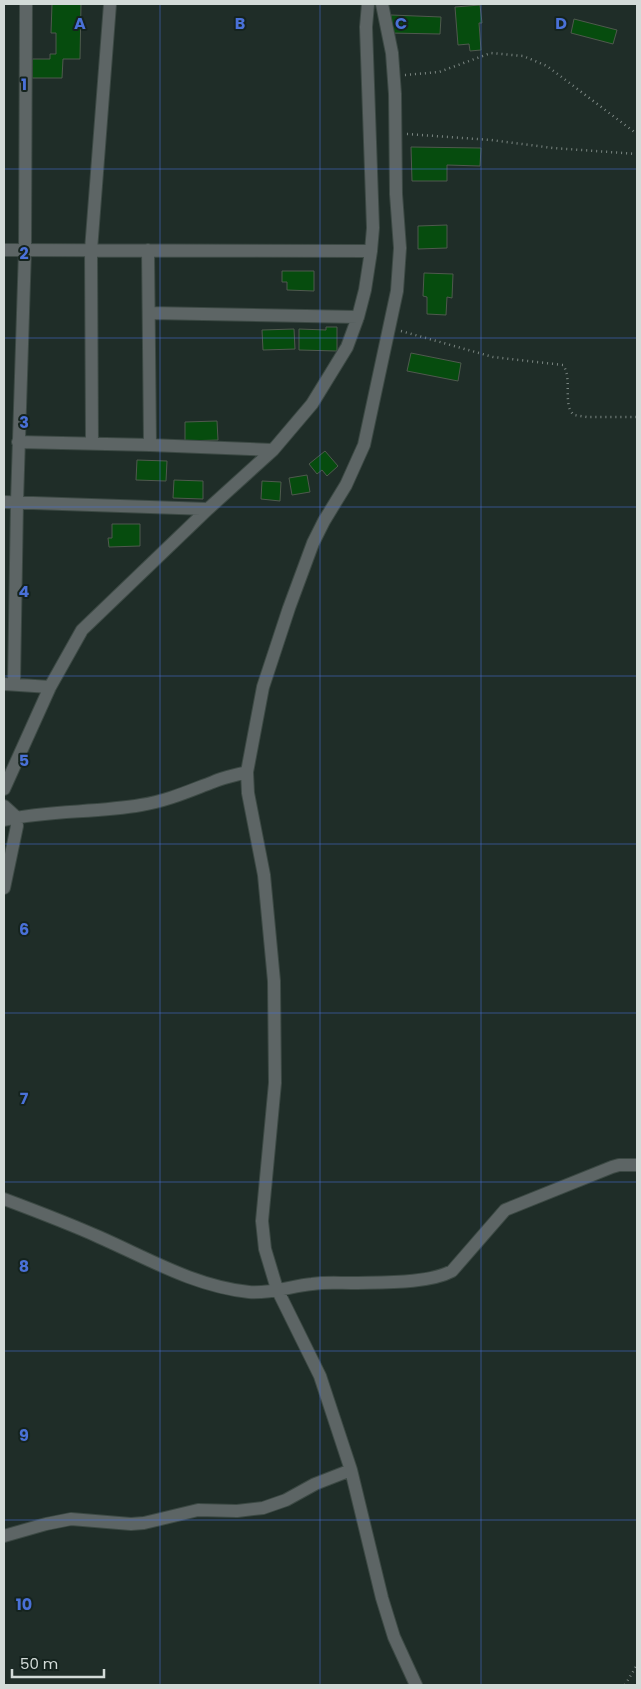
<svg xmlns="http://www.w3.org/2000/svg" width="641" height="1689" font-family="Poppins,sans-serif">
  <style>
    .building { fill: #064c0e; stroke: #4f594e }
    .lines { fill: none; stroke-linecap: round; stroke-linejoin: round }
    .minor-casing { stroke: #3c4944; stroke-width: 14 }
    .path { stroke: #7b8682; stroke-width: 2.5; stroke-dasharray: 1 4; stroke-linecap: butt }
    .minor { stroke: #5d6565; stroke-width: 12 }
    .grid { fill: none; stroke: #4a71d8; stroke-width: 1; stroke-opacity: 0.55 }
    .grid-label { font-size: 16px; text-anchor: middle; font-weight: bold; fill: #4a71d8; stroke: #15231e; stroke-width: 4; stroke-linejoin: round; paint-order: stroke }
  </style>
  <rect width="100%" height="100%" fill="#1f2d28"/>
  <path class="building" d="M52 4H81L80 59H63L62 78H32V59H50V54H56V33H51Z
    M480 5 482 23H479L481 50 470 51 469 44 458 45 455 7Z
    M391 15 441 17 440 34 390 33Z
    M574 19 617 30 613 44 571 33Z
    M411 147 481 148 480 166 447 165V181H412Z
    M447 225V248L418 249V226Z
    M282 271H314V291L287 290V282H282Z
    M424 273 453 274 452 298 447 297 446 315 427 314V297L423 296Z
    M326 327H337V351L299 350V329L326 330Z
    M294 329 295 349 263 350 262 330Z
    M411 353 461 363 458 381 407 371Z
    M217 421 218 440 185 441V422Z
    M325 451 338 466 327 476 322 470 317 474 309 464Z
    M137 460 167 461 166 481 136 480Z
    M307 475 310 492 292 495 289 478Z
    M174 480 203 481V499L173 498Z
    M262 481 281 482 280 501 261 499Z
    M112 524H140V546L109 547 108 538H112Z"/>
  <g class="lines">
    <defs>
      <path id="minor" d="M382 4 392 53 395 94 396 194 400 248 397 291 364 445 346 485 324 521 313 543 289 608 263 687 247 772 248 793 264 875 274 981 275 1083 262 1221 265 1249 277 1289 320 1376 351 1470 382 1598 394 1637 416 1685
        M4 250 371 251
        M148 250 150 445
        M150 313 358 317
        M18 442 150 445 273 450
        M92 444 91 250 110 4
        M4 502 208 509
        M4 684 50 687
        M14 684 17 502 25 250 26 4
        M4 789 50 687 82 630 208 509 273 450 312 404 347 347 358 317 365 290 371 251 373 228 366 27 368 4
        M4 806 16 817 17 826 4 888
        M4 820C49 810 95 813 141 805 167 801 189 791 213 782 224 777 236 775 247 772
        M4 1199C36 1211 68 1223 99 1237 149 1259 194 1286 249 1292 269 1294 292 1286 312 1284 325 1282 338 1283 351 1283 379 1282 428 1284 452 1271L505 1210 612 1167 619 1165H637
        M4 1536 46 1524 71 1519 131 1524 144 1523 198 1510 237 1511 263 1508 286 1500 315 1484 351 1470"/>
    </defs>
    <use href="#minor" class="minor-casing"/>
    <path class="path" d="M405 75 439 72 491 53 523 56 547 66 637 134
      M407 134 491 140 553 148 637 154
      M401 331 493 357 563 365C573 379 562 405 574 415L587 417H637
      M625 1685 637 1665"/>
    <use href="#minor" class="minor"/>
  </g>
  <path class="grid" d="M160 4V1685M320 4V1685M481 4V1685M4 169H637M4 338H637M4 507H637M4 676H637M4 844H637M4 1013H637M4 1182H637M4 1351H637M4 1520H637"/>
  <g class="grid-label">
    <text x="80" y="29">A</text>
    <text x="240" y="29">B</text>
    <text x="401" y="29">C</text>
    <text x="561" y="29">D</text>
    <text x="24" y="90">1</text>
    <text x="24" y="259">2</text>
    <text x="24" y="428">3</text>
    <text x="24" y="597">4</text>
    <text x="24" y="766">5</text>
    <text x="24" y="935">6</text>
    <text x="24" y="1104">7</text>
    <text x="24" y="1272">8</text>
    <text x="24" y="1441">9</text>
    <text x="24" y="1610">10</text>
  </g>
  <rect width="641" height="1689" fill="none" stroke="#d3dbd8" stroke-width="10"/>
  <path d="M12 1669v8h92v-8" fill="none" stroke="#d3dbd8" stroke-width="2.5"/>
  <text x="20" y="1669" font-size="15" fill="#d3dbd8" stroke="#15231e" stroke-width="4" paint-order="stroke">50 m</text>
</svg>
